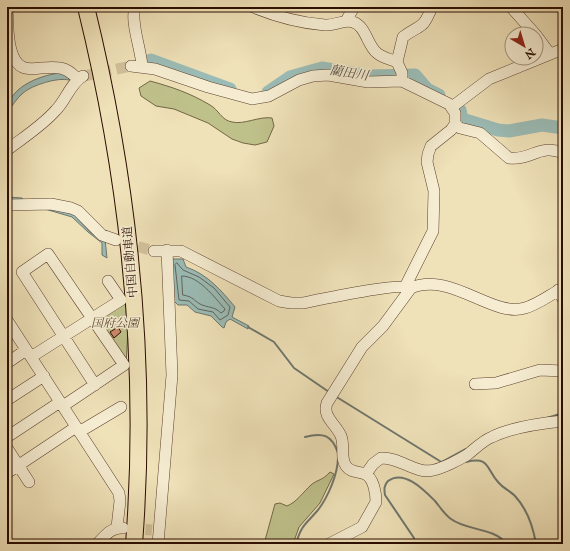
<svg xmlns="http://www.w3.org/2000/svg" width="570" height="551" font-family="'IM FELL English','Noto Serif JP',serif">
  <style>
    .green { fill: #bfc18b; stroke: #746646 }
    .water { fill: #9bbcb6; stroke: #6e766d }
    .lines { fill: none; stroke-linecap: round; stroke-linejoin: round }
    .shore { stroke: #62645b; stroke-width: 1 }
    .stream { stroke: #6e766d; stroke-width: 2 }
    .river { stroke: #9bbcb6; stroke-width: 13 }
    .building { fill: #cd896b; stroke: #2a0c00 }
    .minor-tunnel { stroke: #d1c19c; stroke-width: 11; stroke-dasharray: 11 5.5; stroke-linecap: butt }
    .minor-casing { stroke: #5b412e; stroke-width: 12 }
    .highway-casing { stroke: #2a0c00; stroke-width: 18 }
    .minor { stroke: #f5ecd1; stroke-width: 11 }
    .highway { stroke: #efe1b8; stroke-width: 16 }
    .labels { text-anchor: middle; stroke-width: 3; stroke-linejoin: round; paint-order: stroke }
    .street-label { font-size: 12px; fill: #2a0c00; stroke: #f5ecd1 }
    .park-label { font-size: 12px; font-style: italic; fill: #5e4b31; stroke: #f5ecd1 }
    .water-label { font-size: 13px; font-style: italic; fill: #575249; stroke: #f5ecd1 }
  </style>
  <rect width="100%" height="100%" fill="#efe1b8"/>
  <filter id="stains"><feTurbulence type="fractalNoise" baseFrequency=".005" numOctaves="4"/><feColorMatrix values="0 0 0 0 .2 0 0 0 0 .09 0 0 0 0 .02 0 0 0 .5 -.17"/></filter>
  <radialGradient id="worn" r=".72"><stop offset=".6" stop-color="#630" stop-opacity="0"/><stop offset="1" stop-color="#630" stop-opacity=".3"/></radialGradient>
  <path class="green" d="M150 81C172 87 190 93 210 105 219 110 221 120 232 122 244 125 259 116 272 118L274 126 267 142 255 145 243 143 232 139 208 123 174 109 156 106 141 96 139 88Z
    M126 302 128 329 126 365 98 320Z
    M330 472 334 474 320 503 299 527 293 544H264L275 504 280 503 287 506C297 502 303 492 311 485 318 479 322 481 330 472Z"/>
  <path class="water" d="M59 73 71 76 69 80C58 77 32 85 23 93 17 98 12 106 7 113 7 88 38 76 59 73Z
    M7 197 22 198 29 206H45L73 214 91 233 100 239H105L107 258 102 255V243L88 232 72 217 45 209H27L21 200 7 199Z
    M172 259H183L186 267C207 274 221 290 235 307L232 317 249 326 248 329 230 319 226 322 224 328 222 327 211 316 195 312 187 305H178L174 301Z"/>
  <g class="lines">
    <path class="shore" d="M177 263 183 270 199 277 214 288 230 307 228 315 220 320 213 312 198 309 189 301 179 300 175 265Z
      M182 276C199 276 214 297 225 309L224 311 221 313C214 306 208 308 200 304 193 300 194 297 183 295Z"/>
    <path class="stream" d="M248 327 274 342 294 368 329 392
      M335 396 443 463
      M547 418 563 413
      M305 437C323 432 332 435 338 453
      M442 462 466 449
      M466 462C490 456 486 469 498 482 503 488 510 491 515 496 527 509 533 526 536 544
      M296 544C301 525 306 524 318 510 328 497 338 474 338 457
      M412 544 414 538 385 495C384 489 384 485 388 481 404 469 424 490 435 501 440 507 445 515 451 519 467 531 493 527 507 544"/>
    <path class="river" d="M151 60 230 89
      M268 92 290 77 322 68 369 76 415 75 427 89 439 95
      M460 110 462 119 498 130 509 131 542 125 563 128"/>
  </g>
  <path class="building" d="M118 327 121 332 114 338 110 332Z"/>
  <g class="lines">
    <path class="minor-tunnel" d="M84 76 131 66
      M122 242 154 251
      M129 528 152 530"/>
    <defs>
      <path id="minor" d="M7 7C8 21 7 37 11 50 19 80 39 64 60 68 68 69 72 74 78 79
        M135 7C130 21 141 49 142 66
        M253 7C277 17 300 23 325 25 335 26 343 19 353 22 366 26 367 45 377 53 383 58 390 59 397 62L402 73V81
        M511 7 535 34
        M346 21 354 7
        M536 35 550 54
        M397 62 403 37C422 23 422 31 432 7
        M131 66 155 69 208 87 252 99 269 96 299 80 313 76 328 75 368 82 402 81 449 104 455 113V124L451 130 431 146 428 154 427 162 434 191 433 231 406 285
        M452 107 489 79 563 49
        M455 124 460 128 480 133 509 158C530 161 541 143 563 153
        M7 150C24 137 42 126 56 110 66 100 70 84 83 76
        M7 205 51 204 71 208 78 211 102 235 116 240
        M154 251H181L279 301 291 303H303C318 300 402 282 411 288
        M558 290 563 299
        M7 320 119 493 120 501 117 527
        M31 357 121 300 108 281
        M7 363 26 350
        M475 384 496 383 540 370 563 371
        M7 400 44 376
        M63 406 124 365 48 254 22 272 95 385
        M79 432 121 407
        M7 437 60 402
        M7 448 29 482
        M7 473 76 427
        M366 474 373 464 381 458C400 457 416 475 434 470 443 468 459 460 467 455 475 449 482 441 492 437 510 428 543 423 563 421
        M97 544C105 536 111 527 123 528
        M158 544 172 375 167 250
        M329 544 362 527 376 502C376 494 374 478 365 474 358 471 351 473 346 466 340 458 345 446 341 436 336 424 322 417 327 403L362 347 383 326 411 288C451 271 492 318 525 308 539 304 551 294 563 288"/>
      <path id="highway" d="M86 7C129 182 148 364 134 544"/>
    </defs>
    <use href="#minor" class="minor-casing"/>
    <use href="#highway" class="highway-casing"/>
    <use href="#minor" class="minor"/>
    <use href="#highway" class="highway"/>
  </g>
  <g class="labels">
    <g class="street-label">
      <text transform="translate(130 262) rotate(-95)" y="4">中国自動車道</text>
    </g>
    <g class="park-label">
      <text x="115" y="327">国府公園</text>
    </g>
    <g class="water-label">
      <text transform="translate(349 72) rotate(9)" y="5">藺田川</text>
    </g>
  </g>
  <rect width="570" height="551" fill="none" stroke="#efe1b8" stroke-width="24"/>
  <rect x="8" y="8" width="554" height="535" fill="none" stroke="#2a0c00" stroke-width="2"/>
  <rect x="12" y="12" width="546" height="527" fill="none" stroke="#2a0c00"/>
  <g transform="translate(524 46) rotate(142)"><circle r="19" fill="#f5ecd1" stroke="#a4927d"/>
  <path d="M0-3L7 15L0 10L-7 15Z" fill="#8f2418"/>
  <text y="-6" font-size="11" font-weight="bold" text-anchor="middle" fill="#2a0c00">N</text>
  </g>
  <rect width="100%" height="100%" filter="url(#stains)"/>
  <rect width="100%" height="100%" fill="url(#worn)"/>
</svg>
